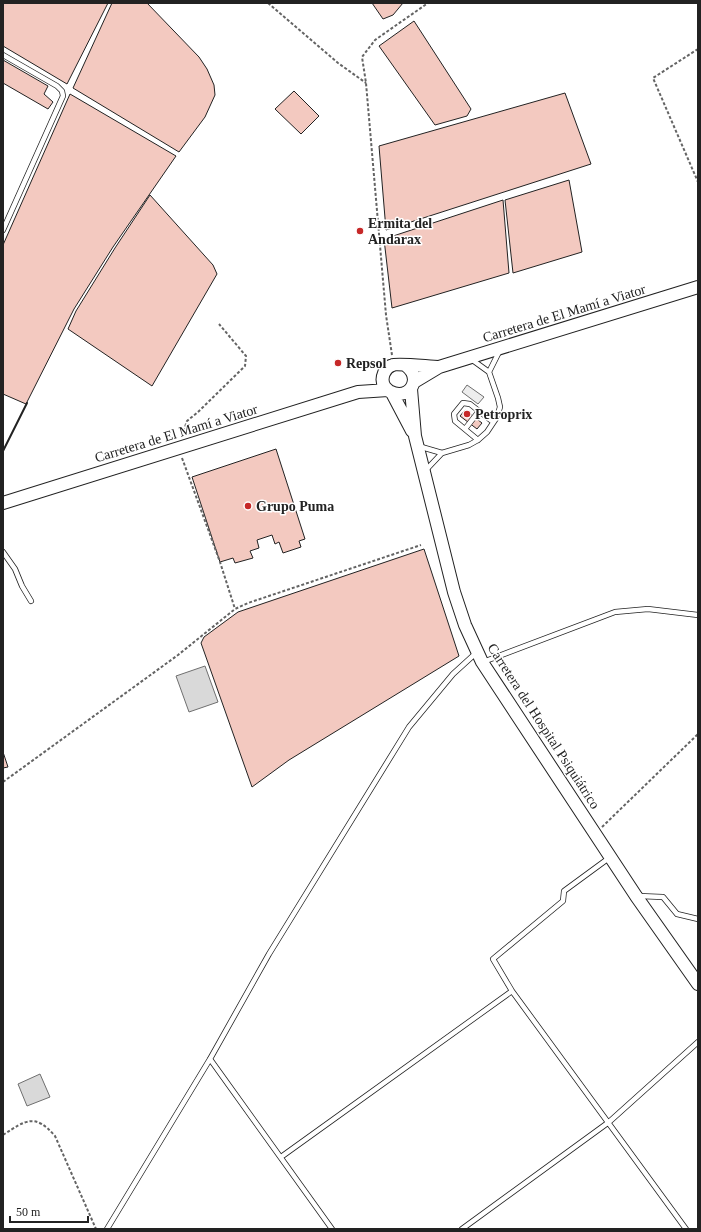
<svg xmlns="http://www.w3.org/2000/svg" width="701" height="1232" font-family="Georgia,serif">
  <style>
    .parking { fill: #ededed; stroke: #6f6f6f }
    .water { fill: #d9d9d9; stroke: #6f6f6f }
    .building { fill: #f3c9c0; stroke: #222 }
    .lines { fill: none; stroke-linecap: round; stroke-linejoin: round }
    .service-casing { stroke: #222; stroke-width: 6 }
    .tertiary-casing { stroke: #222; stroke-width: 14 }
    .path { stroke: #646464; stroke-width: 2; stroke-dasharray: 3 2; stroke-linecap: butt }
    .service { stroke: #fff; stroke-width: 4.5 }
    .tertiary { stroke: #fff; stroke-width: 12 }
    .wall { stroke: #222; stroke-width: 2 }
    .poi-dot { fill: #c62828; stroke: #fff; stroke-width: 1.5 }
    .labels { text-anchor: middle; stroke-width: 3; stroke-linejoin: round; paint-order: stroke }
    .poi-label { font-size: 14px; font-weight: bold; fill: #222; stroke: #fff; text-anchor: start }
    .street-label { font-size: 14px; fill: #222; stroke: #fff }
  </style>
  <rect width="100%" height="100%" fill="#fff"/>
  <path class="parking" d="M467 385 484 397 478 404 462 392Z"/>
  <path class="water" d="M205 666 218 702 189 712 176 676Z
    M40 1074 50 1097 27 1106 18 1084Z"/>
  <path class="building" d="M3 3H108L67 84 3 46Z
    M112 3H147L199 57 207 69 214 85 215 95 205 117 179 152 73 88Z
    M372 3H403L393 15 383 19Z
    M414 21 471 109 467 116 435 125 379 46Z
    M3 60 48 86 44 94 53 102 48 109 3 83Z
    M294 91 319 116 301 134 275 109Z
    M565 93 591 164 386 230 379 146Z
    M70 94 176 156 113 247 74 309 26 404 3 394V245Z
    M569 180 582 252 513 273 505 200Z
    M150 195 213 265 217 274 152 386 68 329 76 311 115 248Z
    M503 200 509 273 392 308 384 239Z
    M465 410 482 423 477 429 460 416Z
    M276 449 305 539 299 541 301 547 283 553 279 542 275 544 272 535 257 540 259 548 250 551 253 558 235 563 233 558 220 562 192 477Z
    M424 549 459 656 289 760 252 787 201 643 204 637 238 612Z
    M3 752 8 767 3 768Z"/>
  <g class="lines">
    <defs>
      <path id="service" d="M3 55 57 86 62 91 63 96 3 230
        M489 372 500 350
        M465 429 479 411
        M478 440 455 421 454 414 463 403 470 404 493 422
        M418 446 442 453
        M425 471 442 453 469 445 478 440 487 432 497 417 500 407 498 398 489 372 471 359
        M3 552 15 569 22 586 31 601
        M483 662 615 612 648 609 698 615
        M609 858 564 891 563 901 493 959 512 991 686 1229
        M639 896 663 897 677 914 698 919
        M210 1059 332 1229
        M281 1157 512 991
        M107 1229 210 1059 269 954 409 727 453 674 476 653
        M462 1229 609 1122 698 1042"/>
      <path id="tertiary" d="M405 365C411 369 414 373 414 380 411 404 375 394 384 373 386 369 389 366 393 365 397 363 432 367 439 367
        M414 382 439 367 698 287
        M411 389 415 436 454 592 465 625 482 662 636 896 698 984
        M392 393 412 431
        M3 503 358 392 388 390"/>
    </defs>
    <use href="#service" class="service-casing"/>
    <use href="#tertiary" class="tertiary-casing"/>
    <path class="path" d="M268 3 338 63 366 83
      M698 49 653 78 698 182
      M392 355 386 315 366 83 362 57 375 40 428 3
      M186 436 184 430 187 421 198 412 245 366 246 356 219 324
      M182 458 220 562 235 609
      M3 782 178 655 235 609 248 603 421 545
      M602 827 698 734
      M3 1135C26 1120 35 1113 55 1136L96 1229"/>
    <use href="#service" class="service"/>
    <use href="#tertiary" class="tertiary"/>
    <path class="wall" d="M3 451 27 403"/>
  </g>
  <g class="poi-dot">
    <circle cx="360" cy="231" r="4"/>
    <circle cx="338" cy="363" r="4"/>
    <circle cx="467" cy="414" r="4"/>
    <circle cx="248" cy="506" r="4"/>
  </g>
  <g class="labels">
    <g class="poi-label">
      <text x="368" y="228">Ermita del<tspan x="368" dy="16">Andarax</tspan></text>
      <text x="346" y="368">Repsol</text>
      <text x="475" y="419">Petroprix</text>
      <text x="256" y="511">Grupo Puma</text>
    </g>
    <g class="street-label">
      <text transform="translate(564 313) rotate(-17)" y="5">Carretera de El Mamí a Viator</text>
      <text transform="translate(176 433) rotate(-17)" y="5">Carretera de El Mamí a Viator</text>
      <text transform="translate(544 726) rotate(57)" y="5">Carretera del Hospital Psiquiátrico</text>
    </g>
  </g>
  <rect width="701" height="1232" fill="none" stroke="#222222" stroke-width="8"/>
  <path d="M10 1216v6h78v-6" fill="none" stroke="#222222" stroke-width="2"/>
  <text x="16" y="1216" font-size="12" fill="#222222" stroke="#ffffff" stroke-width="3" paint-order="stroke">50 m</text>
</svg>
